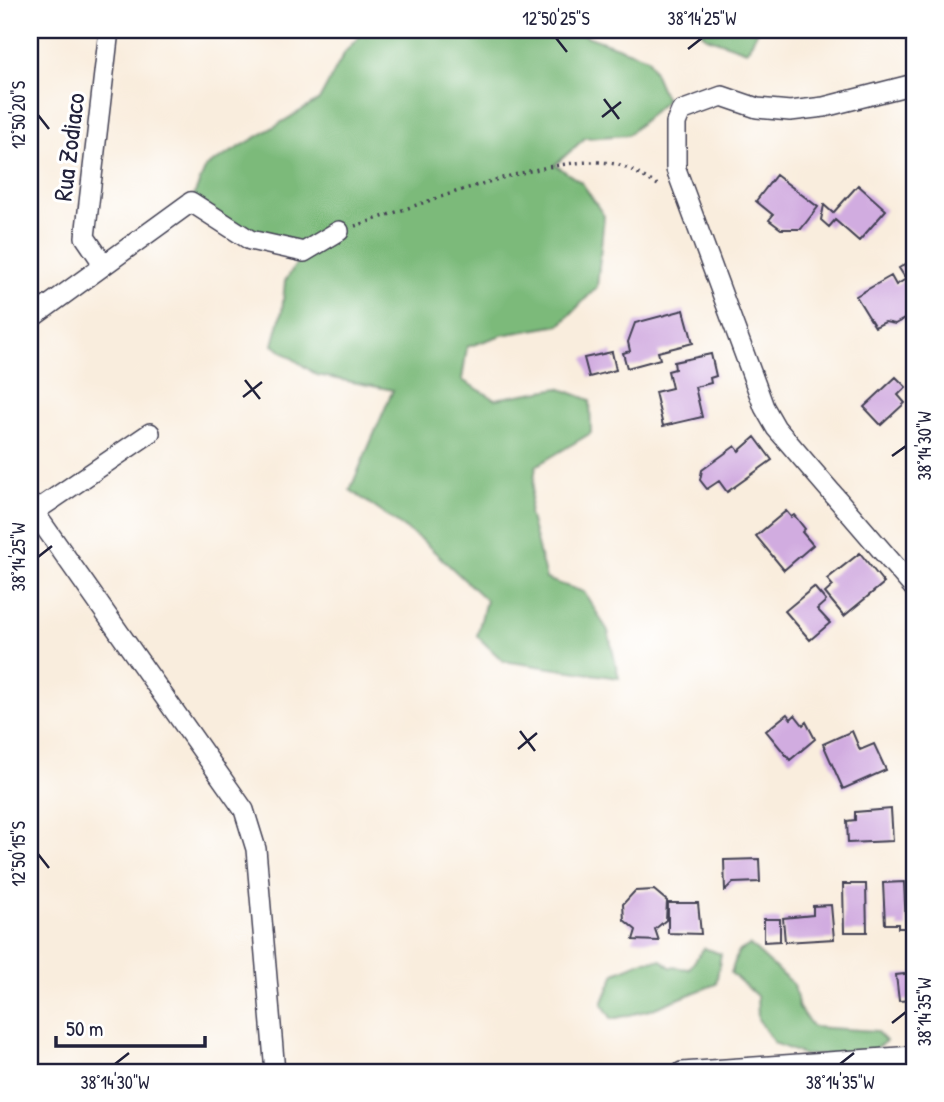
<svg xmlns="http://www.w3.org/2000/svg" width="944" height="1102" font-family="'Patrick Hand',sans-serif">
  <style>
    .forest { fill: #7cba7a; stroke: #4f6e5a; stroke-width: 2 }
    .building { fill: #d1ace0 }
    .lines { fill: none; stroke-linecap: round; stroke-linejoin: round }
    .minor-casing { stroke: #424053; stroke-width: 22 }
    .path { stroke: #424053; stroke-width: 3.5; stroke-dasharray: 2 5; stroke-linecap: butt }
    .minor { stroke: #fff; stroke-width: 19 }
    .ticks { fill: none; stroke: #22223b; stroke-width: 2.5 }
    .labels { text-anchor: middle; stroke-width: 6; stroke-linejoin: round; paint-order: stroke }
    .street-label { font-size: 26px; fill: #22223b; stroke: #fff }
    .neatline { fill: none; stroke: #22223b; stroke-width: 2.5 }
    .ticks-label { font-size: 18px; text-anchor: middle; fill: #22223b }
  </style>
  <rect width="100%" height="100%" fill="#fff"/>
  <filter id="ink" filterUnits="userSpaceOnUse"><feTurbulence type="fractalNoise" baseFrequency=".0143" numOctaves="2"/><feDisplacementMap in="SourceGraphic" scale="14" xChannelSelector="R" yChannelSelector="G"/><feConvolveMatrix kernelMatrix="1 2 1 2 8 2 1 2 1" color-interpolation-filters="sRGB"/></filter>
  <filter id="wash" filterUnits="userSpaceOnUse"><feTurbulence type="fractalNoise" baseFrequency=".00686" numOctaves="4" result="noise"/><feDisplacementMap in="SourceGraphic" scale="28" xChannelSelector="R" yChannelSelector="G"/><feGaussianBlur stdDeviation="1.57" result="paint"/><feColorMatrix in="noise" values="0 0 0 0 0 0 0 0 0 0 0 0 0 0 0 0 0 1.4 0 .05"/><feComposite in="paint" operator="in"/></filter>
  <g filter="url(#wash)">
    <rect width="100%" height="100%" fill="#f9eddd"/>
    <path class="forest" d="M365 30H570L648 58 666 100 628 135 585 138 555 165 582 183 604 216 597 287 560 325 502 335 467 347 462 380 495 399 559 388 590 400 591 433 536 466 529 513 546 579 584 592 608 631 619 678 503 661 477 636 486 600 423 541 350 490 393 390 317 375 273 345 282 311 285 281 304 252 250 240 191 202 206 167 319 100 345 52Z
      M699 30H758L747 51 706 37Z
      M750 945 794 985 799 1008 813 1027 876 1031 886 1041 869 1053 804 1055 774 1043 758 1019 757 996 731 973 738 952Z
      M704 948 721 954 716 984 650 1010 612 1019 602 1004 615 973 643 961 662 960 670 967 689 969Z"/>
    <g id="blocks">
      <path class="building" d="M776 175 818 207 801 229H781L769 220 773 215 756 201Z
        M858 185 886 210 859 241 835 220 829 227 821 220 824 205 833 213Z
        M914 259V306L910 309 913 314 895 324 885 322 875 327 856 296 891 276 896 285 906 279 899 268Z
        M684 310 693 343 658 352 660 359 627 368 623 353 630 351 628 342 635 323Z
        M612 352 616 370 589 377 584 358Z
        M711 354 716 376 710 378 711 383 695 387 702 417 663 426 655 392 672 388 668 371 675 369 674 362Z
        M896 377 906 387 898 395 905 403 881 425 864 407Z
        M755 437 772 460 727 492 719 481 707 489 700 480 702 470 735 446 739 451Z
        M786 511 791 517 794 515 805 529 802 532 813 545 784 570 756 536Z
        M860 553 884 583 844 616 825 593 833 586 827 579Z
        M814 587 826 601 817 609 830 623 810 640 785 611Z
        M787 714 791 719 795 715 803 725 806 722 815 739 790 760 766 731Z
        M852 731 860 750 874 744 886 770 843 789 823 744Z
        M891 809 893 841 848 843 847 821 855 820V812Z
        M759 859 760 882 733 883 725 891 724 860Z
        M904 882 906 928H898V924H885L883 883Z
        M843 884H866L867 932H844Z
        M654 890 667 901 666 920 655 929 659 941 633 940 636 930 624 920 623 904 635 891Z
        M668 903H698L701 934 668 933Z
        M831 905 834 939 785 942 783 918 813 915V906Z
        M764 919H780V941L764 942Z
        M913 973 914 1000 899 1001 896 975Z"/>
    </g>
  </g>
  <g filter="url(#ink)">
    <use href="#blocks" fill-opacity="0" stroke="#424053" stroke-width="2"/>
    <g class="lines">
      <defs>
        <path id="minor" d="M914 84 824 107 790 111 757 108 722 96 681 111 676 123V169L764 407 776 428 914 588
          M104 265 85 237 109 30
          M30 319 191 202 250 240 304 252 339 231
          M30 506 244 810 256 849 275 1072
          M34 512 150 433
          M682 1072 914 1056"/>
      </defs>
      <use href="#minor" class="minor-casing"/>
      <path class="path" d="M355 226C415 207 562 148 619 165 634 170 648 180 662 187"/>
      <use href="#minor" class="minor"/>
    </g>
  </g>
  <path class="ticks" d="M556 38 567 52M688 49 702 38M604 99 619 119M38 115 49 129M602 117 621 102M245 380 260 399M243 397 262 382M892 456 906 446M38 557 52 546M520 731 535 751M518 749 537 733M38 854 49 868M892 1023 906 1012M115 1064 129 1053M840 1064 854 1053"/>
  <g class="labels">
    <g class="street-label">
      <text transform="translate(69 147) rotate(-83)" y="9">Rua Zodiaco</text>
    </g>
  </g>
  <rect width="944" height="1102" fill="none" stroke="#fff" stroke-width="77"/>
  <path d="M56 1036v10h149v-10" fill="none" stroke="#22223b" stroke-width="3.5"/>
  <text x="66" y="1036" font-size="21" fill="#22223b" stroke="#ffffff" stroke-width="5" paint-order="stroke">50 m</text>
  <rect x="38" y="38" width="868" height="1026" class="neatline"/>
  <g class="ticks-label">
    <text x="556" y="25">12°50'25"S</text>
    <text x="702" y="25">38°14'25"W</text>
    <text transform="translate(19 115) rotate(-90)" y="6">12°50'20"S</text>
    <text transform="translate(925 446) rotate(-90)" y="6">38°14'30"W</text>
    <text transform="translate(19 557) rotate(-90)" y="6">38°14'25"W</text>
    <text transform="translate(19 854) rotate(-90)" y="6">12°50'15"S</text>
    <text transform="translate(925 1012) rotate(-90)" y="6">38°14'35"W</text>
    <text x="115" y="1089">38°14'30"W</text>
    <text x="840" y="1089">38°14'35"W</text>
  </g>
</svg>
